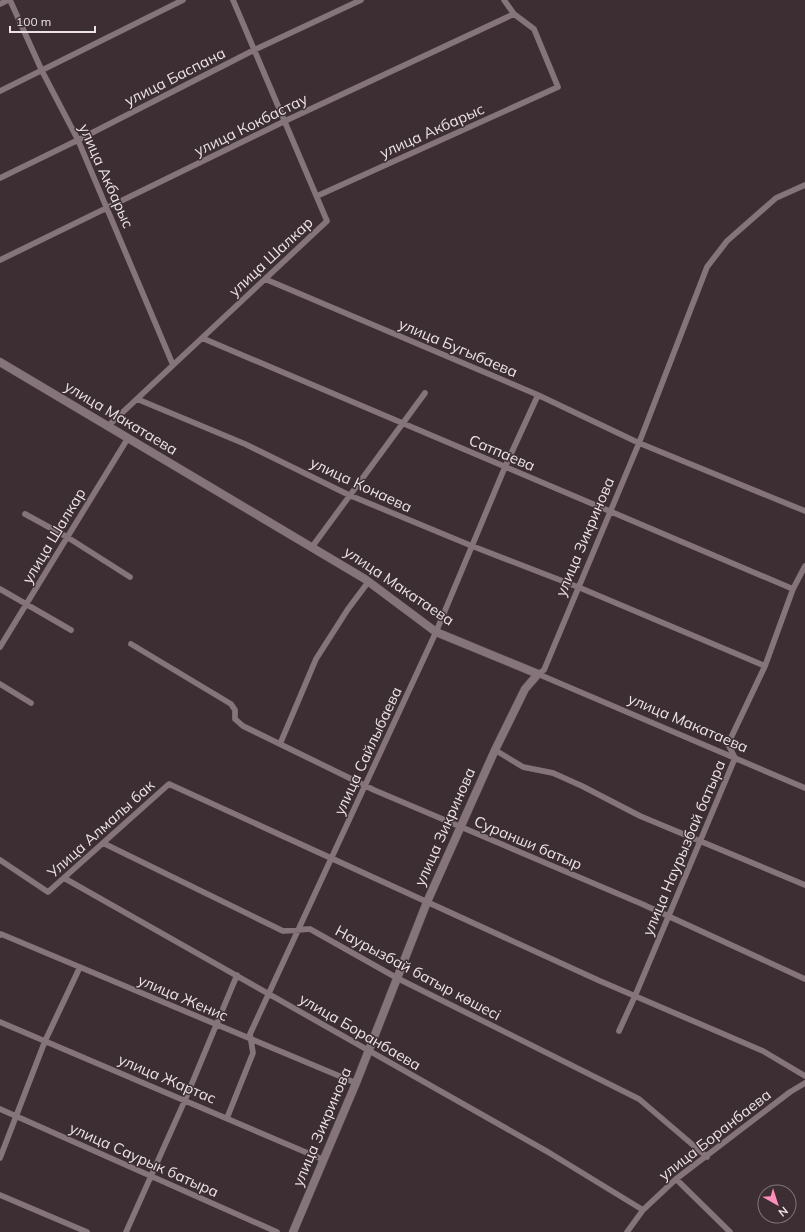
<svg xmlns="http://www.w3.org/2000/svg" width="805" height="1232" font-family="Mulish,sans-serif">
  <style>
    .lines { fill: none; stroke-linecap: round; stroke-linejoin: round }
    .street-casing { stroke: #574b50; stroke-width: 6 }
    .secondary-casing { stroke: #574b50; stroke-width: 9 }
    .street { stroke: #85757b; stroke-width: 5.5 }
    .secondary { stroke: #85757b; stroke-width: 8 }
    .labels { text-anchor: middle; stroke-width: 3; stroke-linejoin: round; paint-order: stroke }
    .street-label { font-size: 15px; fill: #ece3e6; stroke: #3c2e33 }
  </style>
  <rect width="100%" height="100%" fill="#3c2e33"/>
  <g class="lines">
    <defs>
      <path id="street" d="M10 0 42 71 78 140 173 365
        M0 4 8 0
        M0 91 183 0
        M0 178 78 140 254 50 361 0
        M805 185 776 198 727 241 707 267 639 443 544 670 538 674 805 788
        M317 196 558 87 534 29 514 14 504 0
        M0 260 285 121 514 14
        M265 279 538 395 639 443 805 511
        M202 338 793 589
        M137 399 245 444 349 495 472 546 578 587 765 666
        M108 426 327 221 233 0
        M25 514 67 537 130 577
        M312 547 425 393
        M0 589 71 630
        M131 644 231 704 235 710V719L243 726 374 790 642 904 805 979
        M0 647 128 438
        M0 684 31 703
        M280 744 316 659 348 609 369 581
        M495 750 523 767 553 773 582 786 640 816 805 885
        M103 843 283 931 310 929 397 978 639 1099 707 1157
        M0 860 48 892 169 784 600 981 763 1051 805 1076
        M64 878 548 1152 643 1210
        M0 935 1 934 356 1083
        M0 1022 324 1160
        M619 1031 635 996 735 758 728 744 765 666 793 589 805 566
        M0 1109 277 1232
        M227 1118 253 1053 250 1034 436 632 505 467 538 395
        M0 1158 45 1041 80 967
        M676 1179 730 1232
        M0 1195 87 1232
        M126 1232 185 1100 237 975
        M627 1232 643 1210 676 1179 790 1092 805 1083"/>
      <path id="secondary" d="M0 362 365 579 436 632 538 674 525 689 495 750 427 902 356 1083 293 1232"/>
    </defs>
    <use href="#street" class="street-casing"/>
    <use href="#secondary" class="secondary-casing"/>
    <use href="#street" class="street"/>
    <use href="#secondary" class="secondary"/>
  </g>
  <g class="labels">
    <g class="street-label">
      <text transform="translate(175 77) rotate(-27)" y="5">улица Баспана</text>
      <text transform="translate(251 125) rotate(-26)" y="5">улица Кокбастау</text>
      <text transform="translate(432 131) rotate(-24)" y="5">улица Акбарыс</text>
      <text transform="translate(106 176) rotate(66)" y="5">улица Акбарыс</text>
      <text transform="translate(271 257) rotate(-43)" y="5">улица Шалкар</text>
      <text transform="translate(458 348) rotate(23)" y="5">улица Бугыбаева</text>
      <text transform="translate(121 418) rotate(31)" y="5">улица Макатаева</text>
      <text transform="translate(502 453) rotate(23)" y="5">Сатпаева</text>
      <text transform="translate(361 485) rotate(25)" y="5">улица Конаева</text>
      <text transform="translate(54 536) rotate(-59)" y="5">улица Шалкар</text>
      <text transform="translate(585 537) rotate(-67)" y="5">улица Зикринова</text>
      <text transform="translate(399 586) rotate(34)" y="5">улица Макатаева</text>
      <text transform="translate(688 723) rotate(23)" y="5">улица Макатаева</text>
      <text transform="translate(368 751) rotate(-65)" y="5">улица Сайлыбаева</text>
      <text transform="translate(445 827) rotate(-66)" y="5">улица Зикринова</text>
      <text transform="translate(101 829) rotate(-42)" y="5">Улица Алмалы бак</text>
      <text transform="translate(528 843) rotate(23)" y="5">Суранши батыр</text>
      <text transform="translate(684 848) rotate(-67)" y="5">улица Наурызбай батыра</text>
      <text transform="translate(418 973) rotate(28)" y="5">Наурызбай батыр көшесі</text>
      <text transform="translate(183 998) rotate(23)" y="5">улица Женис</text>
      <text transform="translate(360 1032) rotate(30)" y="5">улица Боранбаева</text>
      <text transform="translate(167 1079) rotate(23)" y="5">улица Жартас</text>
      <text transform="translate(322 1127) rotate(-67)" y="5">улица Зикринова</text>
      <text transform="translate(715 1135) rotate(-38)" y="5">улица Боранбаева</text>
      <text transform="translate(144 1160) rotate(24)" y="5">улица Саурык батыра</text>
    </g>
  </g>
  <g transform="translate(777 1204) rotate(141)"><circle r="19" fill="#3c2e33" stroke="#82767b"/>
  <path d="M0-3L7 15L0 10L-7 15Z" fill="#fe8ebc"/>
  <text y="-6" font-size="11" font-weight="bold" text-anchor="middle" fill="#ece3e6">N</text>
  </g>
  <path d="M10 26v6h85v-6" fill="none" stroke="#ece3e6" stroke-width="2"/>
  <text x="16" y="26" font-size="12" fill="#ece3e6" stroke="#3c2e33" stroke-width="3" paint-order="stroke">100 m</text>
</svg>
